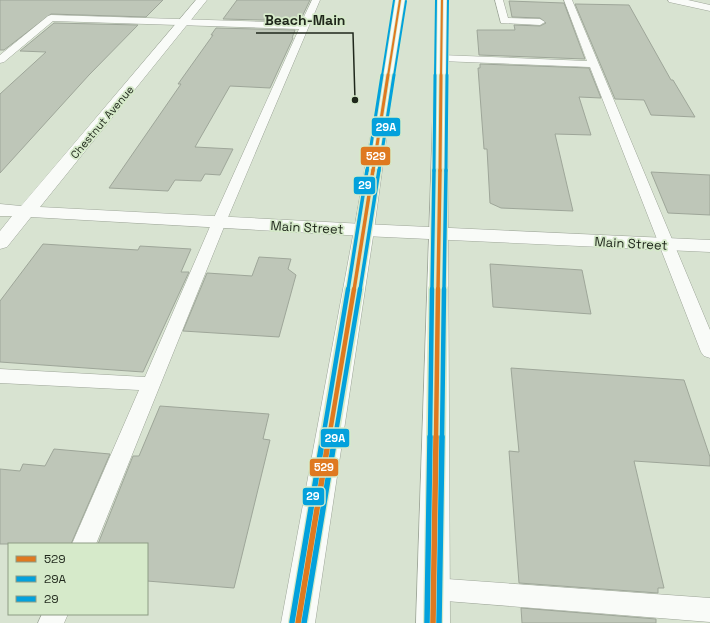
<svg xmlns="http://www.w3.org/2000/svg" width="710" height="623" font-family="'Space Grotesk',sans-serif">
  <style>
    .building { fill: #bec6b8; stroke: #9ea699 }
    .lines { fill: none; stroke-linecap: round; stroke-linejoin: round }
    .service-casing { stroke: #9da598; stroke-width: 1 }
    .minor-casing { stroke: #9da598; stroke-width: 1 }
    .primary-casing { stroke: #9da598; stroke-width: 1 }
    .service { fill: #f9fbf8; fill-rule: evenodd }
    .minor { fill: #f9fbf8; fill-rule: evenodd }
    .primary { fill: #f9fbf8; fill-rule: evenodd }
    .bus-1-far4-casing { stroke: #d6eaca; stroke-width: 3.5 }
    .bus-1-far3-casing { stroke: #d6eaca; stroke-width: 5 }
    .bus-1-far2-casing { stroke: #d6eaca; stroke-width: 6 }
    .bus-1-far1-casing { stroke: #d6eaca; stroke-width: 8 }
    .bus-1-casing { stroke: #d6eaca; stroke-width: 8 }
    .bus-2-far4-casing { stroke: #d6eaca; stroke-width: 3.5 }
    .bus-2-far3-casing { stroke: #d6eaca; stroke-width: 5 }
    .bus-2-far2-casing { stroke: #d6eaca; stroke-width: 6 }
    .bus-2-far1-casing { stroke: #d6eaca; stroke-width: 8 }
    .bus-2-casing { stroke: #d6eaca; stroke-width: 8 }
    .bus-3-far4-casing { stroke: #d6eaca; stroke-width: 3.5 }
    .bus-3-far3-casing { stroke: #d6eaca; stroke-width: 5 }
    .bus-3-far2-casing { stroke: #d6eaca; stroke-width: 6 }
    .bus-3-far1-casing { stroke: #d6eaca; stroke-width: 8 }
    .bus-3-casing { stroke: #d6eaca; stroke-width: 8 }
    .bus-1-far4 { stroke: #df7920; stroke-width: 2 }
    .bus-1-far3 { stroke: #df7920; stroke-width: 3 }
    .bus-1-far2 { stroke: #df7920; stroke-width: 3.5 }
    .bus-1-far1 { stroke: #df7920; stroke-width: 4.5 }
    .bus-1 { stroke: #df7920; stroke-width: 5.5 }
    .bus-2-far4 { stroke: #03a1dc; stroke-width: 2 }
    .bus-2-far3 { stroke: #03a1dc; stroke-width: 3 }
    .bus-2-far2 { stroke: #03a1dc; stroke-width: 3.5 }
    .bus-2-far1 { stroke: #03a1dc; stroke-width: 4.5 }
    .bus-2 { stroke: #03a1dc; stroke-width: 5.5 }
    .bus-3-far4 { stroke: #03a1dc; stroke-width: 2 }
    .bus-3-far3 { stroke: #03a1dc; stroke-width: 3 }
    .bus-3-far2 { stroke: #03a1dc; stroke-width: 3.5 }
    .bus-3-far1 { stroke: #03a1dc; stroke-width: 4.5 }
    .bus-3 { stroke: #03a1dc; stroke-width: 5.5 }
    .labels { text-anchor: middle; stroke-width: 3.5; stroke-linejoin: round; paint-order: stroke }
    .far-street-label { font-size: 11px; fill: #1f271b; stroke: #d6eaca }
    .street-label { font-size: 13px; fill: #1f271b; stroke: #d6eaca }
    .leader { fill: none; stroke: #1f271b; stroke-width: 1.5 }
    .callout-dot { fill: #1f271b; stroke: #d6eaca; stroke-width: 1.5 }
    .callout-label { font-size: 14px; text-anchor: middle; font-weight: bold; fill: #1f271b; stroke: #d6eaca; stroke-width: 3.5; stroke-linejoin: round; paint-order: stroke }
    .line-badge { stroke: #d6eaca; stroke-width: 1.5 }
    .badge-label { font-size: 11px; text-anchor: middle; font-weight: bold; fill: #fff }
  </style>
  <rect width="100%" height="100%" fill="#d8e3d1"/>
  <path class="building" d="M0 0H163L146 17 51 14 4 50H0Z
    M237 0H310L300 21 223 19Z
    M509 1 564 3 585 59 479 55 477 30H515L514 25 540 26 546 23 540 18 512 17Z
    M575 4 629 5 671 80H673L695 117 651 115 644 100 615 99Z
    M54 23 138 25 89 75 0 173V94L46 52 20 51Z
    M216 28 295 30 292 38H293L270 88 230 86 195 147 233 149 220 175 205 174 201 181 175 180 168 191 109 188 181 84H178L213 35H211Z
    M480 64 589 68 601 98 579 97 591 135 555 134 573 211 501 208 490 203 487 149H484L478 68H480Z
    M651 172 710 175V215L668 213Z
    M43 244 138 250 140 246 191 249 181 272H189L143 372 0 362V301Z
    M259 257 291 259 288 269 296 275 279 337 183 331 207 273 252 276Z
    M490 264 582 270 591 314 493 307Z
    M511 368 684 380 710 457V466L634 461 664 588H658V593L519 583 509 451 519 452Z
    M160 406 269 414 263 439 270 440 234 588 147 581V544H98L133 456H139Z
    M54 449 110 454 71 544H0V469L20 471 23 464 45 466Z
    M521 608 656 619V623H522Z"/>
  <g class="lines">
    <defs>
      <path id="service" d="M312 0H320L226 222 96 544H72L139 390 0 383V369L145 377 212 222 299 29 53 21 4 62 0 63V55L48 16 51 15 301 23Z
        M495 0H503L508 18 540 19 545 22 540 25 501 23Z
        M564 0H572L710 330V358L704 356 701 352 590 67 441 61 436 58 441 55 587 61Z
        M433 578 710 598V622L433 600 424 597 421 589 424 581Z
        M42 614H68L64 623H38Z"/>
      <path id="minor" d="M196 0H207L40 207 364 224 710 240V252L364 236 31 217 7 247 0 249V231L12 216H0V204L21 206Z
        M668 0H688L710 5V11L669 2Z"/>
      <path id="primary" d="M395 0H405L374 230 315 623H281L354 230Z
        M437 0H447L450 623H416Z"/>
    </defs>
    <use href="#service" class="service-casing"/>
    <use href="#minor" class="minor-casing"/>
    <use href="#primary" class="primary-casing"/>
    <use href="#service" class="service"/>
    <use href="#minor" class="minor"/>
    <use href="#primary" class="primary"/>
    <defs>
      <path id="bus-1-far4" d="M388 76 400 0
        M441 76 442 0"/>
      <path id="bus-1-far3" d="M373 171 388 75
        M440 171 441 75"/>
      <path id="bus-1-far2" d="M354 290 373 170
        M438 290 440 170"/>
      <path id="bus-1-far1" d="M329 438 354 289
        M436 438 438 289"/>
      <path id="bus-1" d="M298 623 329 437
        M433 623 436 437"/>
      <path id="bus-2-far4" d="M394 76 406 1
        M447 76 448 0"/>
      <path id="bus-2-far3" d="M379 171 394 75
        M446 171 447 75"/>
      <path id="bus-2-far2" d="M360 290 379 170
        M444 290 446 170"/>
      <path id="bus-2-far1" d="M335 438 360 289
        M442 438 444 289"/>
      <path id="bus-2" d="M304 623 335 437
        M439 623 442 437"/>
      <path id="bus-3-far4" d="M382 76 394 0
        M435 76 436 0"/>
      <path id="bus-3-far3" d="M367 171 382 75
        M434 171 435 75"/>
      <path id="bus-3-far2" d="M348 290 367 170
        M432 290 434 170"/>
      <path id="bus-3-far1" d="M323 438 348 289
        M430 438 432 289"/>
      <path id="bus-3" d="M292 622 323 437
        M427 623 430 437"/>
    </defs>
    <use href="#bus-1-far4" class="bus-1-far4-casing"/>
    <use href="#bus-1-far3" class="bus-1-far3-casing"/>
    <use href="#bus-1-far2" class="bus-1-far2-casing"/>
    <use href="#bus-1-far1" class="bus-1-far1-casing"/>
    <use href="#bus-1" class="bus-1-casing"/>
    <use href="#bus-2-far4" class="bus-2-far4-casing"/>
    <use href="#bus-2-far3" class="bus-2-far3-casing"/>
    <use href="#bus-2-far2" class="bus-2-far2-casing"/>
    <use href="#bus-2-far1" class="bus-2-far1-casing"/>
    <use href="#bus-2" class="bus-2-casing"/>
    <use href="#bus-3-far4" class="bus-3-far4-casing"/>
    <use href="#bus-3-far3" class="bus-3-far3-casing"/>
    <use href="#bus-3-far2" class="bus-3-far2-casing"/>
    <use href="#bus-3-far1" class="bus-3-far1-casing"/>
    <use href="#bus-3" class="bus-3-casing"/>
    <use href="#bus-1-far4" class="bus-1-far4"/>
    <use href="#bus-1-far3" class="bus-1-far3"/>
    <use href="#bus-1-far2" class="bus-1-far2"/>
    <use href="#bus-1-far1" class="bus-1-far1"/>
    <use href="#bus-1" class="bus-1"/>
    <use href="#bus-2-far4" class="bus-2-far4"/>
    <use href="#bus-2-far3" class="bus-2-far3"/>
    <use href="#bus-2-far2" class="bus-2-far2"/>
    <use href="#bus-2-far1" class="bus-2-far1"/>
    <use href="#bus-2" class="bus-2"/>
    <use href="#bus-3-far4" class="bus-3-far4"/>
    <use href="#bus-3-far3" class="bus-3-far3"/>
    <use href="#bus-3-far2" class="bus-3-far2"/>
    <use href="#bus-3-far1" class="bus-3-far1"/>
    <use href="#bus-3" class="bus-3"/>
  </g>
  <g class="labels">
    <g class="far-street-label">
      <text transform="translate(102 122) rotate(-50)" y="4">Chestnut Avenue</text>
    </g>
    <g class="street-label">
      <text transform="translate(307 227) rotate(3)" y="5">Main Street</text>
      <text transform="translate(631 243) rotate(3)" y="5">Main Street</text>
    </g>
  </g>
  <path class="leader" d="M355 100L353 33H256"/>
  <circle class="callout-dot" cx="355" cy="100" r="4"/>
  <g class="callout-label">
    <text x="305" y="25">Beach-Main</text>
  </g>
  <g class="line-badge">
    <rect x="371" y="117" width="30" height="20" rx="4" fill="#03a1dc"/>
    <rect x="360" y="146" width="31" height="20" rx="4" fill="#df7920"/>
    <rect x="353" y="176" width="23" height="19" rx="4" fill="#03a1dc"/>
    <rect x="320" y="428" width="30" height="20" rx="4" fill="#03a1dc"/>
    <rect x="309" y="458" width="30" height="19" rx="4" fill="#df7920"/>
    <rect x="302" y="487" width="23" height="19" rx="4" fill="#03a1dc"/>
  </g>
  <g class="badge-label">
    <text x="386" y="131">29A</text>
    <text x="376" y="160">529</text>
    <text x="365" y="189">29</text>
    <text x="335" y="442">29A</text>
    <text x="324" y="471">529</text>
    <text x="313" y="500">29</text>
  </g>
  <rect x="8" y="543" width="140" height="72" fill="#d6eaca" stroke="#8d9c84"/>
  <rect x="16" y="556" width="20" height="6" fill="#df7920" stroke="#8d9c84"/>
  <text x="44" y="563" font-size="12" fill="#1f271b">529</text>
  <rect x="16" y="576" width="20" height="6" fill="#03a1dc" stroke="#8d9c84"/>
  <text x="44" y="583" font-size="12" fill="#1f271b">29A</text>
  <rect x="16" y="596" width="20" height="6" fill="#03a1dc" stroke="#8d9c84"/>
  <text x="44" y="603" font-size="12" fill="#1f271b">29</text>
</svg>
